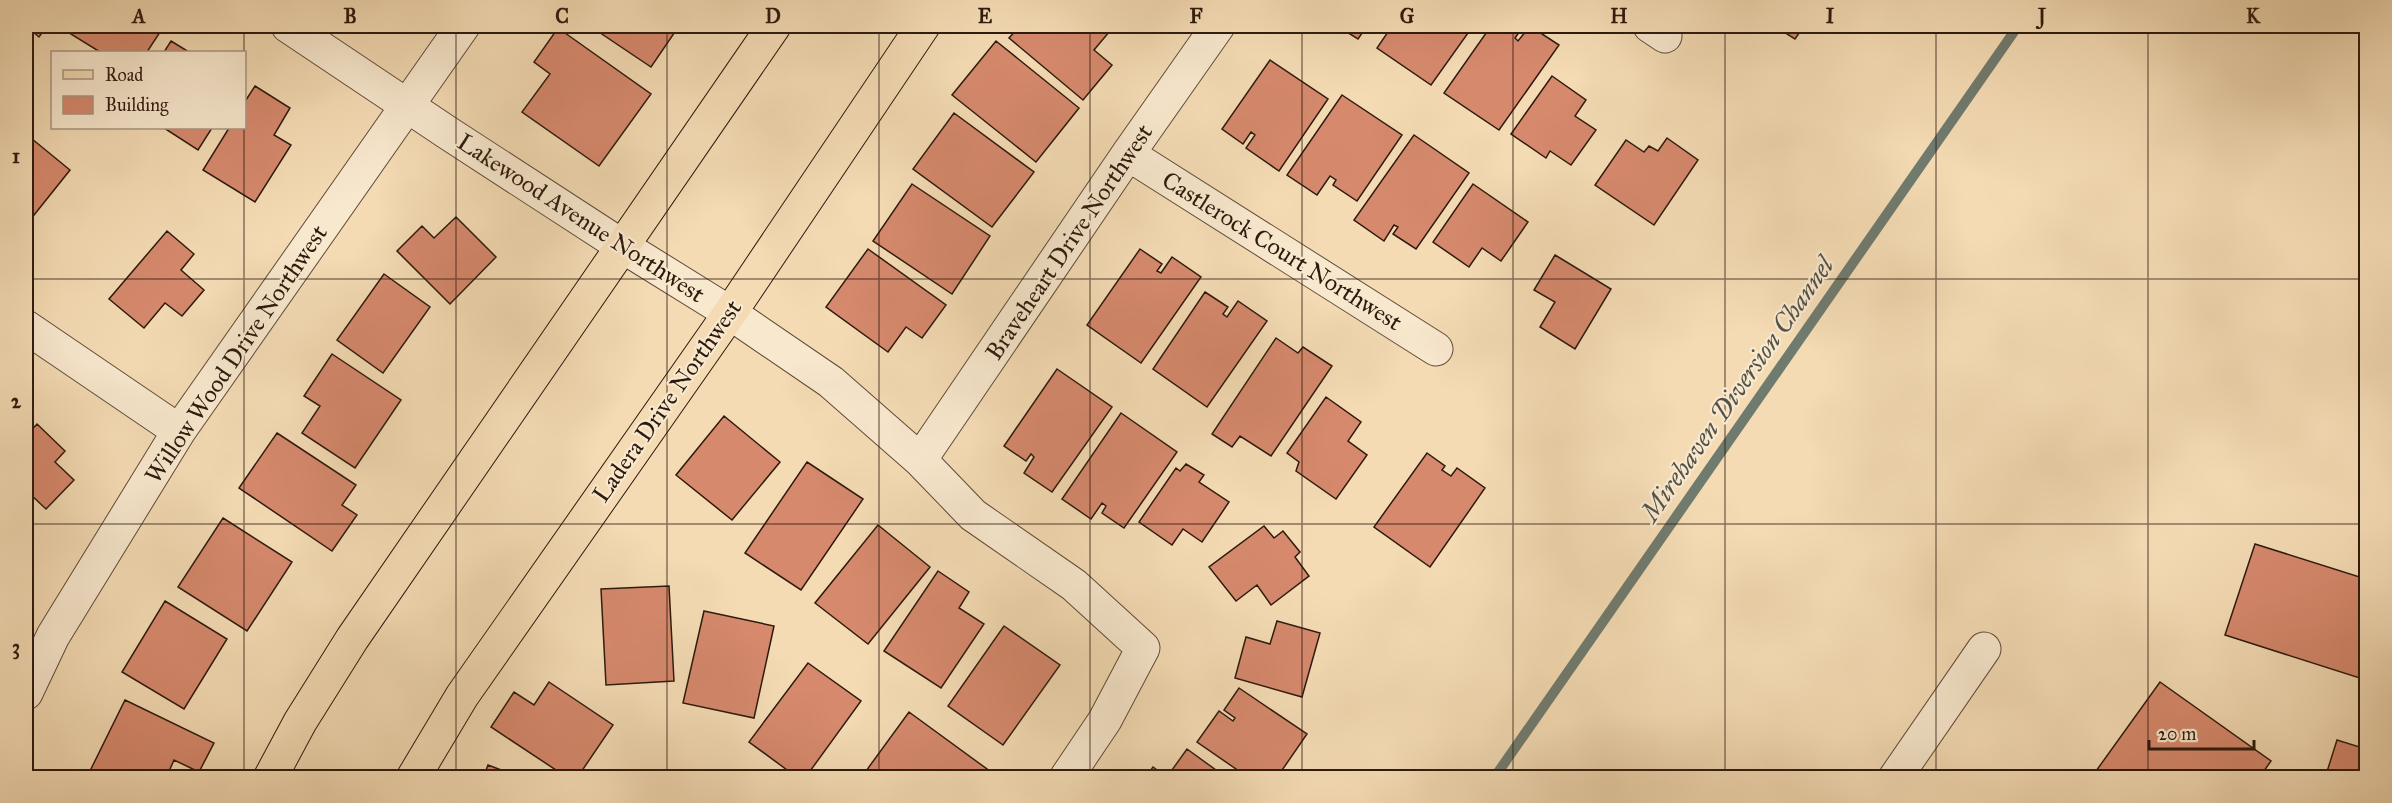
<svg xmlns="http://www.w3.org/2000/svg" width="2392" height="803" font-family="'IM FELL Great Primer',serif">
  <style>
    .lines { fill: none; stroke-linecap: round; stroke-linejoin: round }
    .stream { stroke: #707b6f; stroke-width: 10 }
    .building { fill: #d6896d; stroke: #2d1a0e; stroke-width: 1.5 }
    .minor-casing { stroke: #5f4a38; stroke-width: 35 }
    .major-casing { stroke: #2d1a0e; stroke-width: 35 }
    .minor { stroke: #f8e8ce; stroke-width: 33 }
    .major { stroke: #f4dbb4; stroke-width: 33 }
    .grid { fill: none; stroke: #2d1a0e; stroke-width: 1.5; stroke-opacity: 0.55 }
    .labels { text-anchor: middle; stroke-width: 4.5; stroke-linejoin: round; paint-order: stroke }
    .street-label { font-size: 24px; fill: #2d1a0e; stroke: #f8e8ce }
    .water-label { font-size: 26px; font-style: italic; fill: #545247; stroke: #f8e8ce }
    .neatline { fill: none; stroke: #2d1a0e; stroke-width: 2 }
    .grid-label { font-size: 20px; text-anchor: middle; font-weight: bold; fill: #2d1a0e }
  </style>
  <rect width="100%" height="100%" fill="#f4dbb4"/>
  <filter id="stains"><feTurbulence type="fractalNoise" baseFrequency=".00333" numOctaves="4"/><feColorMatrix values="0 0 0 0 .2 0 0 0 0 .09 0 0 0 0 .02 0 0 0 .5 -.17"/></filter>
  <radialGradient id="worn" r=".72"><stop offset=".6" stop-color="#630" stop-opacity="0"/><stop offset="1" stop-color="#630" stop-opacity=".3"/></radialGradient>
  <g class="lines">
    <path class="stream" d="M1494 778 2018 26"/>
  </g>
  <path class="building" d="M26 26H47L39 37Z
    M69 26H156L162 29 147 52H100L66 31Z
    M590 26H679L651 67Z
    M1020 26H1102L1110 31 1094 50 1112 65 1083 100 1009 38Z
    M1337 26H1367L1358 39Z
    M1392 26H1473L1431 85 1377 48Z
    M1491 26H1511L1520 31 1515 38 1518 41 1530 26 1559 45 1499 130 1444 93Z
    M1774 26H1804L1795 39Z
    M558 28 651 94 599 166 522 112 550 74 534 62Z
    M171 41 189 52H164Z
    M996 41 1079 108 1036 162 952 95Z
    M1270 60 1328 99 1279 171 1246 148 1255 135 1251 132 1243 144 1222 129Z
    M1552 76 1586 100 1575 116 1596 130 1571 165 1550 151 1546 158 1511 134Z
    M255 86 290 108 274 135 291 145 255 202 203 170 229 128H244V103Z
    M1342 95 1402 135 1357 201 1333 185 1336 180 1330 176 1317 195 1287 175Z
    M954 113 1034 172 992 227 913 169Z
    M164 128H212L198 150Z
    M26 134 70 170 26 225Z
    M1414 135 1469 173 1416 249 1393 234 1398 227 1394 225 1384 241 1354 220Z
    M1667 138 1698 160 1654 225 1595 185 1626 140 1644 152 1649 146 1658 151Z
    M912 184 990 236 952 294 873 241Z
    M1473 184 1528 222 1501 261 1482 248 1469 267 1433 242Z
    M456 217 496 257 450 304 397 251 422 226 434 238Z
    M167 231 194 254 181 270 204 290 182 316 165 303 144 328 109 299Z
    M868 249 946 305 922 338 906 327 888 352 826 307Z
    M1140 249 1162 264 1157 271 1161 273 1172 257 1201 277 1141 363 1087 325Z
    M1555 255 1611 289 1575 349 1540 327 1555 302 1534 290Z
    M384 274 430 307 383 373 337 340Z
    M1205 292 1228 307 1223 314 1227 317 1238 301 1267 321 1207 407 1153 369Z
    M1276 338 1298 353 1303 347 1332 366 1271 456 1240 436 1232 447 1212 434Z
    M332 354 401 400 355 468 302 433 320 406 304 396Z
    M1057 369 1112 407 1052 492 1024 473 1034 457 1031 454 1026 461 1004 446Z
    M1326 397 1361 422 1348 441 1367 455 1336 499 1296 471 1299 462 1287 453Z
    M1121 413 1177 452 1124 528 1102 513 1106 506 1102 503 1091 519 1062 499Z
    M724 416 780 462 732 520 676 475Z
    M37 424 65 451 55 462 74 480 46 509 30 494 26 500V436Z
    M277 433 356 485 342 505 357 515 332 551 239 488Z
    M1427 453 1445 466 1442 470 1451 476 1457 468 1485 488 1430 567 1374 527Z
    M807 462 863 499 801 590 745 553Z
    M1186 464 1204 475 1199 482 1229 502 1202 542 1183 529 1172 545 1139 522 1176 468 1180 471Z
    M223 518 292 562 247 631 178 587Z
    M878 525 930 567 868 644 815 603Z
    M1264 526 1274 538 1283 531 1300 552 1295 557 1309 576 1271 605 1257 585 1236 601 1209 567Z
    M2255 544 2366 579V680L2225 635Z
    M938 571 969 592 959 608 984 624 941 688 884 651Z
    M669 586 674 681 606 685 601 589Z
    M165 601 227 639 184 709 122 672Z
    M704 611 774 626 754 718 683 703Z
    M1277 621 1320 633 1302 697 1235 678 1246 637 1270 644Z
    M1004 626 1060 665 1003 745 948 706Z
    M808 663 861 701 805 778H798L749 742Z
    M549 682 613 725 577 778H568L491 727 514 692 534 705Z
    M2160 682 2271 761 2259 778H2091Z
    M1239 688 1307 734 1278 776 1270 771 1265 778H1249L1197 742 1219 711 1233 721 1235 718 1224 710Z
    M125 700 214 743 199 772 174 760 166 778 87 777Z
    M909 712 987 769 980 778H875L866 771Z
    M2337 740 2366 749V778H2325Z
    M1187 749 1227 778H1145L1153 767 1167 777Z
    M488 765 522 778H483Z"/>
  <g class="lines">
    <defs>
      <path id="minor" d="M288 26 448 133 622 246 730 313 831 382 920 460 973 515 1074 585 1143 648 1105 720 1066 778
        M1650 26 1665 36
        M1128 154 1436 349
        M26 327 179 431
        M920 460 1128 154 1218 26
        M26 693 53 636 179 431 463 26
        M1895 778 1984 649"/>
      <path id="major" d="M270 778 300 722 352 639 774 26
        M413 778 462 696 730 313 923 26"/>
    </defs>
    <use href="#minor" class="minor-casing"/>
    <use href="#major" class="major-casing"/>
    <use href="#minor" class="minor"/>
    <use href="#major" class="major"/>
  </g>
  <path class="grid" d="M244 26V52M456 26V778M667 26V778M879 26V778M1090 26V778M1302 26V778M1513 26V778M1725 26V778M1936 26V778M2148 26V778M244 128V778M26 279H2366M26 524H2366"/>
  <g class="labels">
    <g class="street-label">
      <text transform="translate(581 218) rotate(33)" y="8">Lakewood Avenue Northwest</text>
      <text transform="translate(1069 242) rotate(-56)" y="8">Braveheart Drive Northwest</text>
      <text transform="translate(1282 251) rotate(32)" y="8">Castlerock Court Northwest</text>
      <text transform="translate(236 354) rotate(-56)" y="8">Willow Wood Drive Northwest</text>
      <text transform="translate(667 401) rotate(-55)" y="8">Ladera Drive Northwest</text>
    </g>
    <g class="water-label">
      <text transform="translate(1737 389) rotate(-55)" y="9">Mirehaven Diversion Channel</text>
    </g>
  </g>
  <rect width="2392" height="803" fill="none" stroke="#f4dbb4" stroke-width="66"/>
  <rect x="51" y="51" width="195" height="78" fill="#f8e8ce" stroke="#a79681" stroke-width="1.5"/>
  <rect x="63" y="70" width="30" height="9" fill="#f4dbb4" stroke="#a79681" stroke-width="1.5"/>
  <text x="105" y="81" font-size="18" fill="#2d1a0e">Road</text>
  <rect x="63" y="96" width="30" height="18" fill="#d6896d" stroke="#a79681" stroke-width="1.5"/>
  <text x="105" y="111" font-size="18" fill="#2d1a0e">Building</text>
  <path d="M2149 740v9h105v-9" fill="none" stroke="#2d1a0e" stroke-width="3"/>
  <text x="2158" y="740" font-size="18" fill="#2d1a0e" stroke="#f8e8ce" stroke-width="4.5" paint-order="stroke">20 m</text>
  <rect x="33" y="33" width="2326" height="737" class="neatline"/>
  <g class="grid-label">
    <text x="139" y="23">A</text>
    <text x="350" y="23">B</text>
    <text x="562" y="23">C</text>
    <text x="773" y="23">D</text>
    <text x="985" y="23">E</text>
    <text x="1196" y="23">F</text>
    <text x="1407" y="23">G</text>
    <text x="1619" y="23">H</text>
    <text x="1830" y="23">I</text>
    <text x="2042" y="23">J</text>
    <text x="2253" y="23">K</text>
    <text x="16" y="163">1</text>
    <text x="16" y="408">2</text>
    <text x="16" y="654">3</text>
  </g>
  <rect width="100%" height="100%" filter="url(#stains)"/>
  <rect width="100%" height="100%" fill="url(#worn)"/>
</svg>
